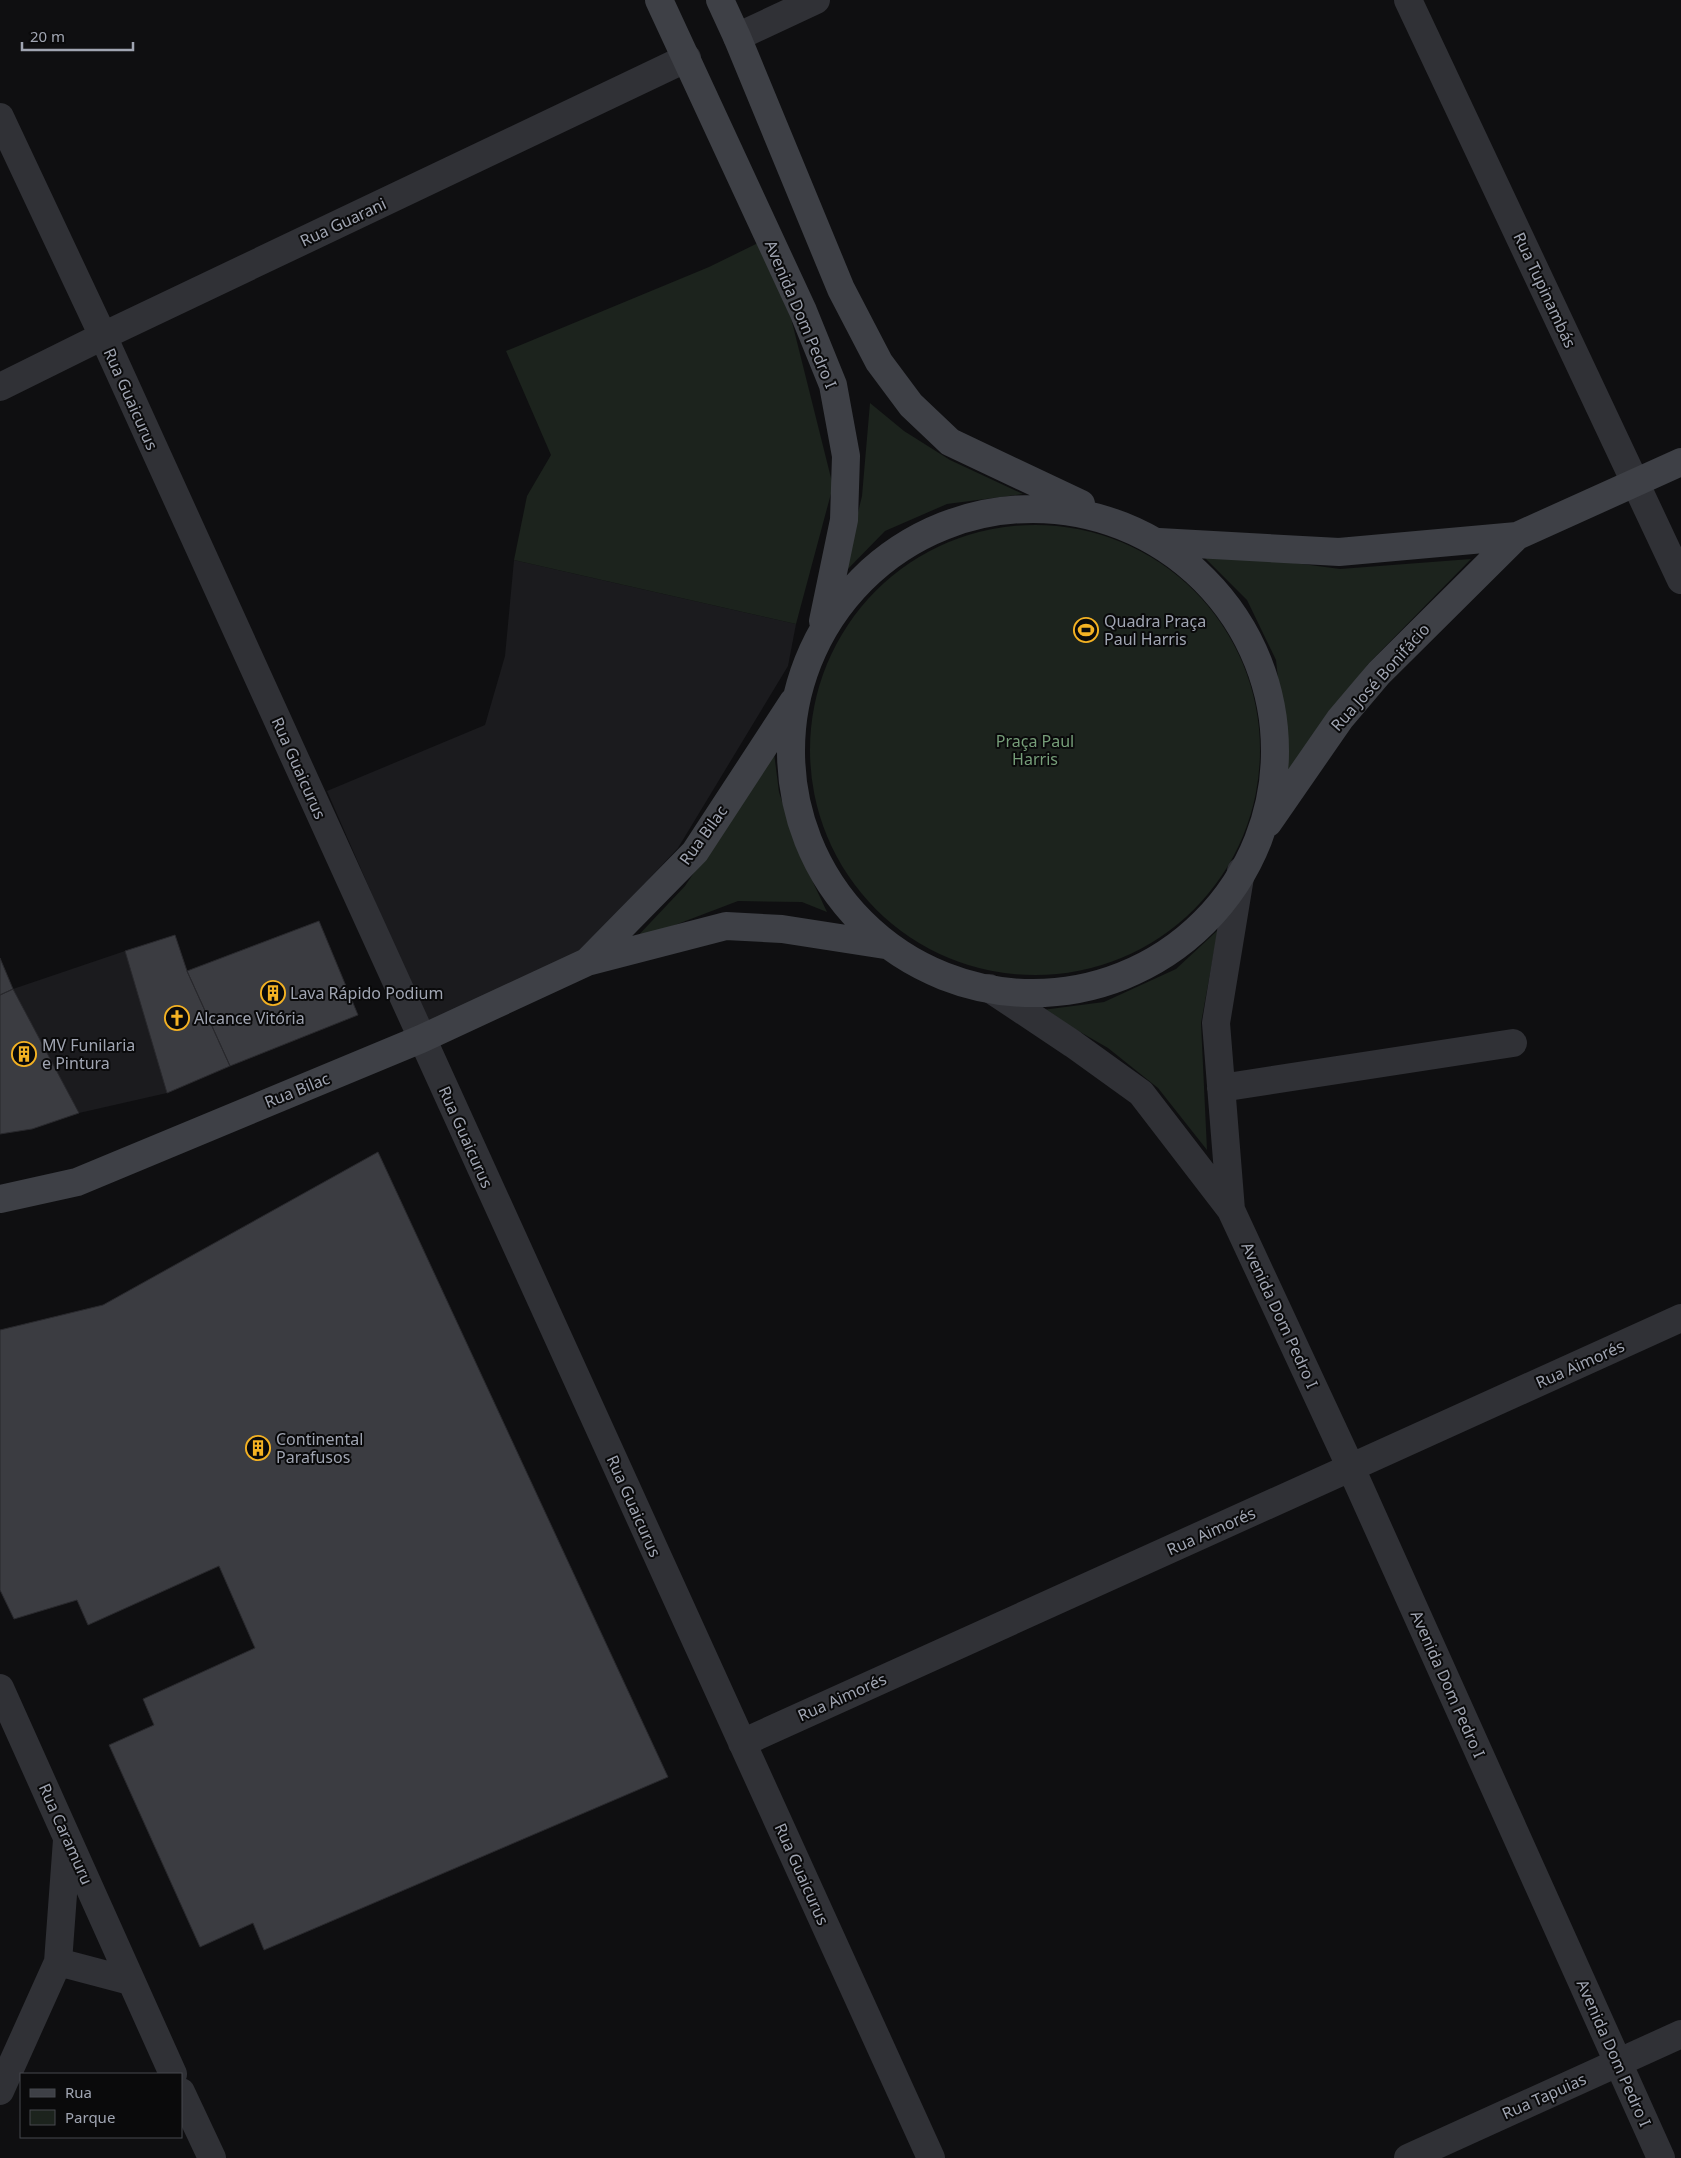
<svg xmlns="http://www.w3.org/2000/svg" width="1681" height="2158" font-family="'Noto Sans',sans-serif">
  <style>
    .built { fill: #1b1b1e }
    .green { fill: #1c231d }
    .building { fill: #3b3c41; stroke: #29292d }
    .lines { fill: none; stroke-linecap: round; stroke-linejoin: round }
    .street { stroke: #303136; stroke-width: 28 }
    .secondary { stroke: #3e4046; stroke-width: 28 }
    .labels { text-anchor: middle; stroke-width: 4; stroke-linejoin: round; paint-order: stroke }
    .street-label { font-size: 16px; fill: #a0a5b2; stroke: #0a0a0b }
    .poi-label { font-size: 16px; fill: #a0a5b2; stroke: #0a0a0b; text-anchor: start }
    .park-label { font-size: 16px; fill: #769e79; stroke: #0a0a0b }
  </style>
  <rect width="100%" height="100%" fill="#0f0f11"/>
  <path class="built" d="M514 560 796 624 788 666 678 848 574 959 428 1023 327 791 485 725 505 656Z
    M125 951 167 1093 79 1113 13 989Z"/>
  <path class="green" d="M758 243 791 318 833 486 796 624 514 560 527 496 551 455 506 351 709 267Z
    M870 403 904 431 950 460 1023 494 947 504 885 531 843 574 862 496Z
    M810 750a225 225 0 1 1 450 0a225 225 0 1 1-450 0Z
    M1197 550 1340 569 1471 559 1368 664 1288 771 1276 660 1247 600Z
    M774 753 779 792 796 846 827 912 802 902 738 901 633 941 685 886Z
    M1218 930 1201 1023 1207 1150 1158 1088 1108 1048 1042 1010 1104 1002 1176 969Z"/>
  <path class="building" d="M319 921 358 1015 230 1066 187 971Z
    M175 935 187 971 230 1066 167 1093 125 951Z
    M0 958 13 989 0 995Z
    M13 989 79 1113 32 1129 0 1134V995Z
    M378 1152 668 1777 264 1950 253 1923 200 1947 109 1745 154 1725 143 1699 255 1648 219 1566 88 1625 77 1600 14 1619 0 1590V1330L103 1305Z"/>
  <g class="lines">
    <path class="street" d="M1408 0 1681 580
      M737 37 816 0
      M0 117 103 336 931 2158
      M0 387 103 336 687 58
      M989 988 1073 1044 1141 1093 1231 1210 1351 1468 1661 2158
      M1221 1088 1513 1043
      M1231 1210 1216 1023 1241 871
      M0 1688 173 2074
      M742 1743 1681 1318
      M58 1962 130 1981
      M0 2091 58 1962 67 1840
      M181 2092 212 2158
      M1408 2158 1681 2034"/>
    <path class="secondary" d="M659 0 803 311 833 385 846 456 844 520 823 621
      M720 0 737 37 841 289 879 362 911 405 950 442 1081 504
      M791 751a242 242 0 1 1 484 0a242 242 0 1 1-484 0Z
      M1159 542 1339 552 1517 536 1681 462
      M1268 823 1340 719 1379 673 1517 536
      M587 962 695 852 793 702
      M0 1199 77 1182 421 1039 587 962 726 926 782 929 885 945"/>
  </g>
  <defs>
    <symbol id="stadium-ring" viewBox="-11 -11 22 22"><circle r="9.5" fill="#0a0a0b" stroke="#f4b223" stroke-width="1.5"/><path d="M0-5a6.5 5 0 1 0 0 10a6.5 5 0 1 0 0-10ZM-3.5-1.8h7v3.6h-7Z" fill="#f4b223"/></symbol>
    <symbol id="building-ring" viewBox="-11 -11 22 22"><circle r="9.5" fill="#0a0a0b" stroke="#f4b223" stroke-width="1.5"/><path d="M-4-6H4V6H1V3H-1V6H-4ZM-2.5-4.3h1.7v1.8h-1.7ZM.8-4.3h1.7v1.8H.8ZM-2.5-1h1.7V.8h-1.7ZM.8-1h1.7V.8H.8Z" fill="#f4b223"/></symbol>
    <symbol id="church-ring" viewBox="-11 -11 22 22"><circle r="9.5" fill="#0a0a0b" stroke="#f4b223" stroke-width="1.5"/><path d="M-1.2-6h2.4v3.5h3.3v2.4h-3.3V6h-2.4V-.1h-3.3v-2.4h3.3Z" fill="#f4b223"/></symbol>
  </defs>
  <g fill-rule="evenodd">
    <use href="#stadium-ring" x="1072" y="616" width="28" height="28"/>
    <use href="#building-ring" x="259" y="979" width="28" height="28"/>
    <use href="#church-ring" x="163" y="1004" width="28" height="28"/>
    <use href="#building-ring" x="10" y="1040" width="28" height="28"/>
    <use href="#building-ring" x="244" y="1434" width="28" height="28"/>
  </g>
  <g class="labels">
    <g class="street-label">
      <text transform="translate(343 222) rotate(-25)" y="6">Rua Guarani</text>
      <text transform="translate(1545 290) rotate(65)" y="6">Rua Tupinambás</text>
      <text transform="translate(801 314) rotate(67)" y="6">Avenida Dom Pedro I</text>
      <text transform="translate(131 399) rotate(66)" y="6">Rua Guaicurus</text>
      <text transform="translate(1380 677) rotate(-48)" y="6">Rua José Bonifácio</text>
      <text transform="translate(299 768) rotate(66)" y="6">Rua Guaicurus</text>
      <text transform="translate(703 835) rotate(-54)" y="6">Rua Bilac</text>
      <text transform="translate(297 1090) rotate(-22)" y="6">Rua Bilac</text>
      <text transform="translate(466 1137) rotate(66)" y="6">Rua Guaicurus</text>
      <text transform="translate(1280 1315) rotate(65)" y="6">Avenida Dom Pedro I</text>
      <text transform="translate(1580 1364) rotate(-24)" y="6">Rua Aimorés</text>
      <text transform="translate(634 1506) rotate(66)" y="6">Rua Guaicurus</text>
      <text transform="translate(1211 1531) rotate(-24)" y="6">Rua Aimorés</text>
      <text transform="translate(1448 1684) rotate(66)" y="6">Avenida Dom Pedro I</text>
      <text transform="translate(842 1697) rotate(-24)" y="6">Rua Aimorés</text>
      <text transform="translate(66 1834) rotate(66)" y="6">Rua Caramuru</text>
      <text transform="translate(802 1874) rotate(66)" y="6">Rua Guaicurus</text>
      <text transform="translate(1614 2053) rotate(66)" y="6">Avenida Dom Pedro I</text>
      <text transform="translate(1544 2096) rotate(-24)" y="6">Rua Tapuias</text>
    </g>
    <g class="poi-label">
      <text x="1104" y="627">Quadra Praça<tspan x="1104" dy="18">Paul Harris</tspan></text>
      <text x="290" y="999">Lava Rápido Podium</text>
      <text x="194" y="1024">Alcance Vitória</text>
      <text x="42" y="1051">MV Funilaria<tspan x="42" dy="18">e Pintura</tspan></text>
      <text x="276" y="1445">Continental<tspan x="276" dy="18">Parafusos</tspan></text>
    </g>
    <g class="park-label">
      <text x="1035" y="747">Praça Paul<tspan x="1035" dy="18">Harris</tspan></text>
    </g>
  </g>
  <rect x="20" y="2073" width="162" height="65" fill="#0a0a0b" stroke="#46484e"/>
  <rect x="30" y="2089" width="25" height="8" fill="#3e4046" stroke="#46484e"/>
  <text x="65" y="2098" font-size="15" fill="#a0a5b2">Rua</text>
  <rect x="30" y="2110" width="25" height="15" fill="#1c231d" stroke="#46484e"/>
  <text x="65" y="2123" font-size="15" fill="#a0a5b2">Parque</text>
  <path d="M22 42v8h111v-8" fill="none" stroke="#a0a5b2" stroke-width="2.5"/>
  <text x="30" y="42" font-size="15" fill="#a0a5b2" stroke="#0a0a0b" stroke-width="4" paint-order="stroke">20 m</text>
</svg>
